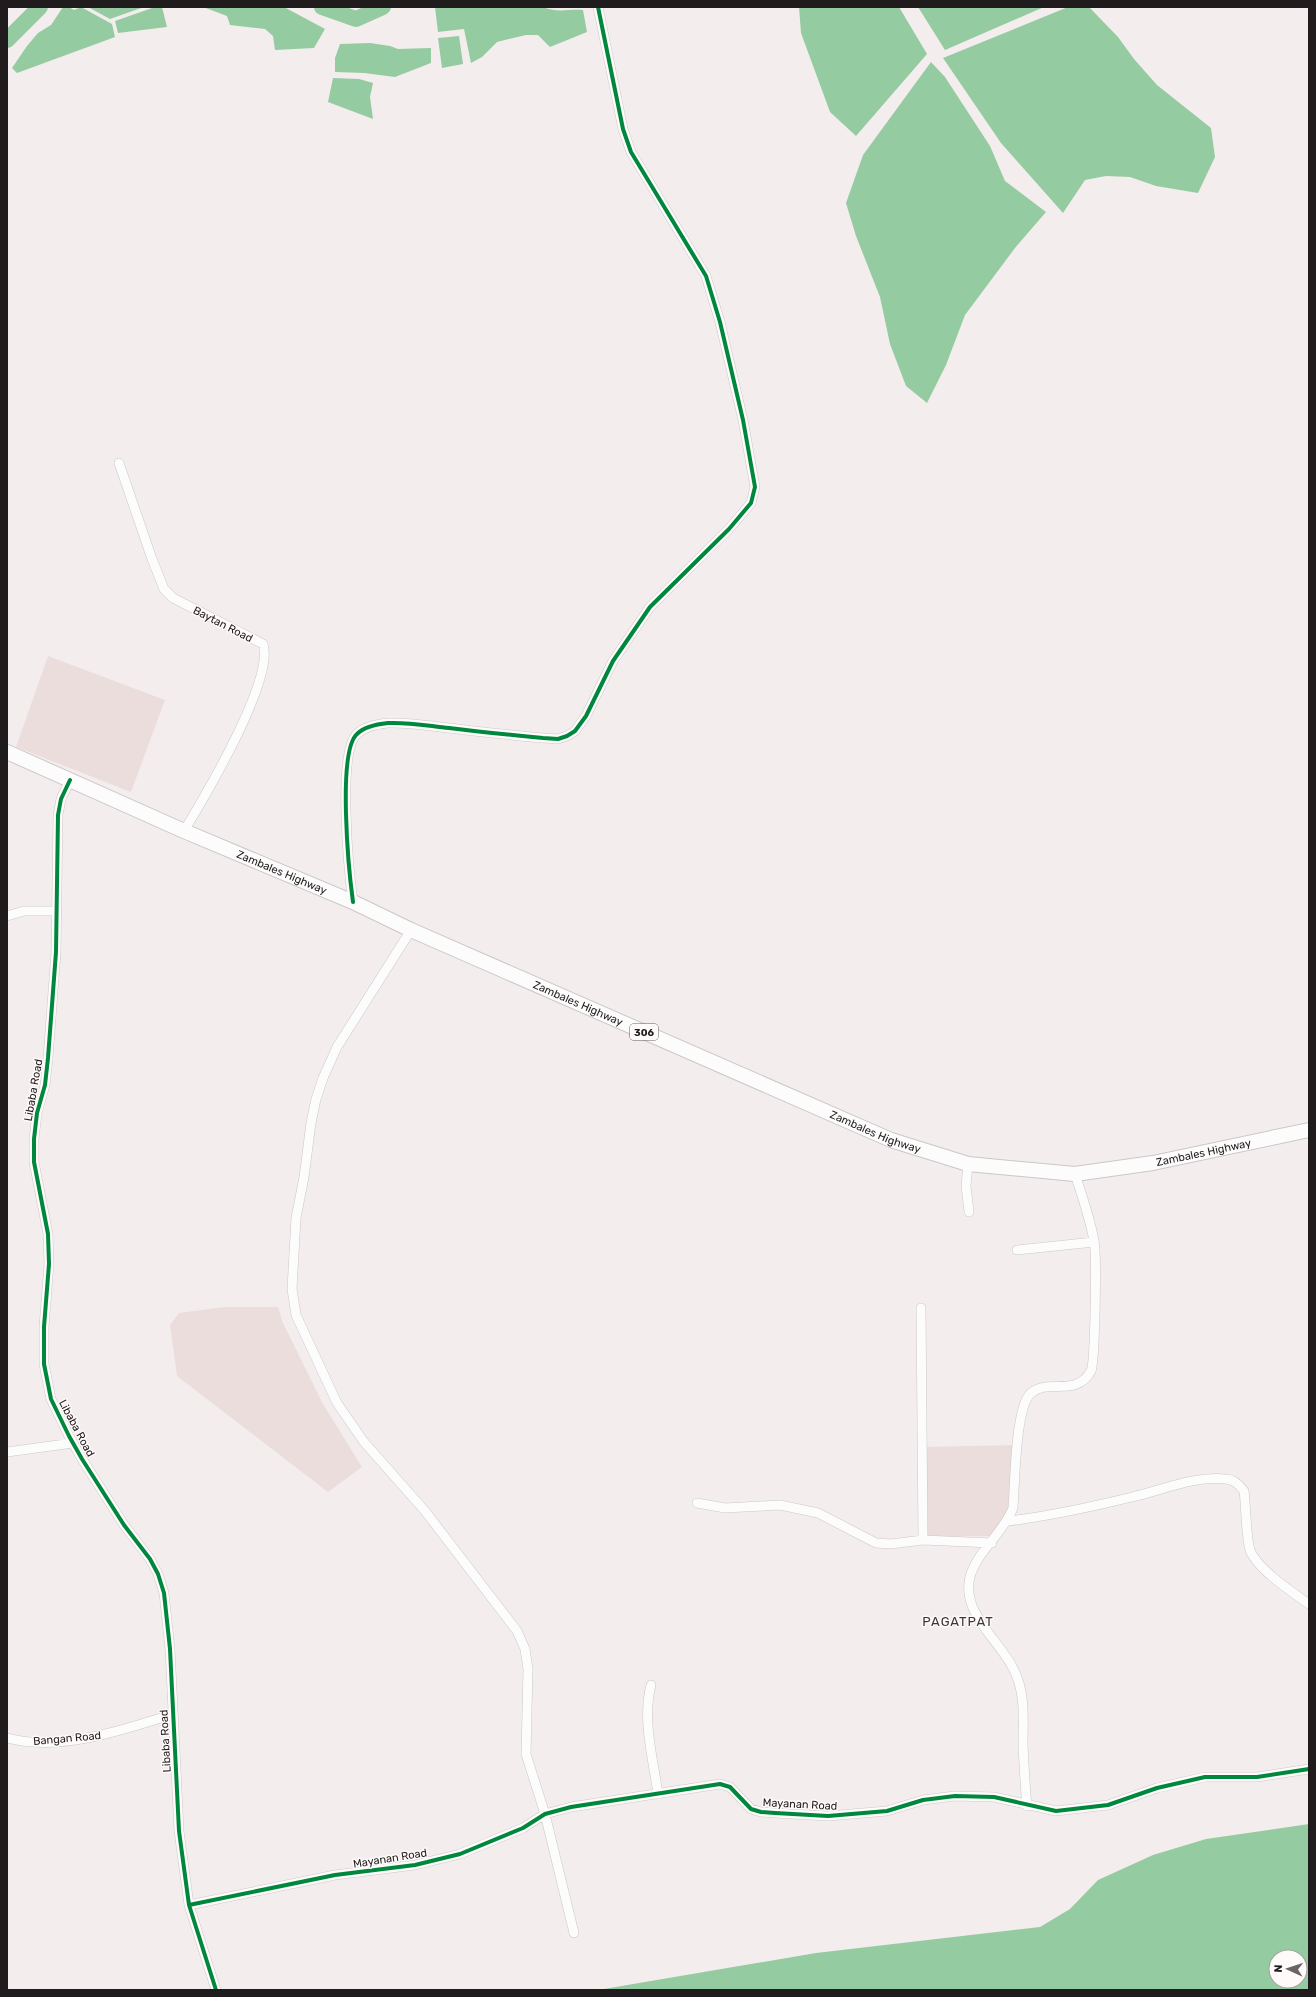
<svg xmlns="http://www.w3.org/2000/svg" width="1316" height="1997" font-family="Rubik,sans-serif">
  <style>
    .built { fill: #ecdddd }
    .water { fill: #95cba1; fill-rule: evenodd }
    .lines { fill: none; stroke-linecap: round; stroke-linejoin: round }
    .river { stroke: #95cba1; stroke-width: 16 }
    .street-casing { stroke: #ccc7c7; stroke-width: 10 }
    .primary-casing { stroke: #ccc7c7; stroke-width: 16 }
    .street { stroke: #fdfcfc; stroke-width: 9 }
    .primary { stroke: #fdfcfc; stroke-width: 14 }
    .cycleway-casing { stroke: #fffafa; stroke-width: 6 }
    .cycleway { stroke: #00873e; stroke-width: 4 }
    .labels { text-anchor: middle; stroke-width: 3; stroke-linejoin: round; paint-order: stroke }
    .shield { fill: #fffafa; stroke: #635e5f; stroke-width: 1 }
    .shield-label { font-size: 10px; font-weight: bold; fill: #201b1c }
    .street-label { font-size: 11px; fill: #201b1c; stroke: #fffafa }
    .quarter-label { font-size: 13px; letter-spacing: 1px; fill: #3f3636; stroke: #fffafa }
  </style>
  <rect width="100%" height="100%" fill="#f4eded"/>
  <path class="built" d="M48 656 165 700 131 792 16 747Z
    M225 1307H278L283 1323 323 1404 362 1467 328 1492 177 1376 170 1325 179 1313Z
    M1013 1445 1011 1511 996 1531 989 1536 925 1537 923 1447Z"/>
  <path class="water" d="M63 7H69L74 10 81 7 112 24 115 37 17 73 12 68 27 46 38 33 51 25Z
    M88 7H144L110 19Z
    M155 7H162L167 27 118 33 115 21Z
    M203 7H284L325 29 314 48 275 50 273 36 265 29 230 25 227 16Z
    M435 7H543C558 13 567 9 583 10L587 32 550 47 538 35H526L497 42 482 57 471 63 464 29 438 32Z
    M799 7H899L927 54 856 136 830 112 801 33Z
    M918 7H1044L945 50Z
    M1068 7H1089L1118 37 1134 59 1157 85 1211 128 1215 157 1198 193 1156 186 1130 177 1106 176 1085 180 1063 213 1001 143 943 58Z
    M459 36 463 64 442 68 438 38Z
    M370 43 390 46 398 49 431 48V63L395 77 364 73 335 72V58L340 44Z
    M931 62 945 77 990 146 1005 181 1046 212 1015 248 965 315 946 365 927 403 906 386 890 344 880 297 856 236 846 203 863 155Z
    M333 78 359 79 373 83 370 97 373 119 328 102Z
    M1309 1824V1990H598L816 1953 1040 1927 1070 1909 1098 1880 1153 1855 1206 1839ZM1276 1957H1300V1981H1276Z"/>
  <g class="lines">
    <path class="river" d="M322 7 356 19 383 7
      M7 40 40 7"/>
    <defs>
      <path id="street" d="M119 463 152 559 164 589 173 598 263 644C275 679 204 798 184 831
        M70 780 61 799 58 815 56 952 48 1058 45 1085 37 1113 34 1139V1162L48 1234 49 1264 44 1327V1364L51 1399 69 1436 82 1459 124 1525 150 1559 158 1574 164 1593 170 1649 179 1831 189 1905 216 1990
        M353 902C349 873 337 752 357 734 365 726 378 724 388 723 408 722 429 726 449 728 480 732 511 735 543 738L558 739 567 736 575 731 586 716 613 661 650 607 729 529 751 503 755 487 743 420 720 322 706 276 631 152 623 129 598 7
        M7 916 24 911H56
        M411 930 337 1047 323 1078 316 1099 311 1123 304 1177 296 1218 292 1289 296 1315 337 1403 364 1442 425 1511 517 1631 525 1649 528 1669 526 1754 545 1814 574 1933
        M968 1164 966 1186 969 1212
        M1017 1250 1094 1242
        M921 1308 923 1540
        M7 1452 73 1443
        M697 1503 725 1508 780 1505 818 1513 876 1543 891 1544 923 1540 992 1543
        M1009 1521C1050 1516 1091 1507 1132 1497 1163 1490 1192 1476 1225 1479 1233 1479 1239 1484 1244 1491 1246 1505 1246 1538 1250 1550 1257 1569 1292 1592 1309 1604
        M651 1685C642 1720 653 1758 658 1794
        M7 1738C59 1752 123 1730 173 1714
        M1027 1806C1025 1786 1024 1765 1023 1745 1023 1718 1026 1693 1013 1668 999 1640 961 1613 970 1577 977 1551 1003 1534 1013 1508 1015 1485 1015 1407 1031 1393 1048 1378 1076 1398 1091 1371 1095 1363 1097 1254 1094 1241 1090 1218 1082 1196 1075 1174
        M189 1905 335 1875 415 1865 460 1854 523 1828 545 1814 571 1807 720 1784 730 1787 751 1809 761 1812 775 1813 828 1816 887 1811 923 1800 955 1796 994 1797 1056 1811 1108 1805 1157 1788 1205 1777H1257L1309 1769"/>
      <g id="primary">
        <path id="s1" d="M7 752 184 831 353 902 411 930 891 1140 968 1164 1075 1174 1153 1163 1309 1130"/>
      </g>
    </defs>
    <use href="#street" class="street-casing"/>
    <use href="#primary" class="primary-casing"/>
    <use href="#street" class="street"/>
    <use href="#primary" class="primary"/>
    <defs>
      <path id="cycleway" d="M70 780 61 799 58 815 56 952 48 1058 45 1085 37 1113 34 1139V1162L48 1234 49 1264 44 1327V1364L51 1399 69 1436 82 1459 124 1525 150 1559 158 1574 164 1593 170 1649 179 1831 189 1905 216 1990
        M353 902C349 873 337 752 357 734 365 726 378 724 388 723 408 722 429 726 449 728 480 732 511 735 543 738L558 739 567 736 575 731 586 716 613 661 650 607 729 529 751 503 755 487 743 420 720 322 706 276 631 152 623 129 598 7
        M189 1905 335 1875 415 1865 460 1854 523 1828 545 1814 571 1807 720 1784 730 1787 751 1809 761 1812 775 1813 828 1816 887 1811 923 1800 955 1796 994 1797 1056 1811 1108 1805 1157 1788 1205 1777H1257L1309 1769"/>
    </defs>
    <use href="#cycleway" class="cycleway-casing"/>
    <use href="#cycleway" class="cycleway"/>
  </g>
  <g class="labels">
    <rect class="shield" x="630" y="1024" width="28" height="16" rx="3"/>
    <g class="shield-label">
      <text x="644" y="1036">306</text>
    </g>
    <g class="street-label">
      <text transform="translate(223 624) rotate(27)" y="4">Baytan Road</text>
      <text dy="4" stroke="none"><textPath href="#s1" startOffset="300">Zambales Highway</textPath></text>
      <text dy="4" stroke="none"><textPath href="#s1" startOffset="624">Zambales Highway</textPath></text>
      <text transform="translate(33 1090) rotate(-80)" y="4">Libaba Road</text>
      <text dy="4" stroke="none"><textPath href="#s1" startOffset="948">Zambales Highway</textPath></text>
      <text dy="4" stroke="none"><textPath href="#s1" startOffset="1284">Zambales Highway</textPath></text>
      <text transform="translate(77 1428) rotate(62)" y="4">Libaba Road</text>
      <text transform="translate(67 1738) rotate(-5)" y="4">Bangan Road</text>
      <text transform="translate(165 1741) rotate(-93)" y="4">Libaba Road</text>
      <text transform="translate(800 1804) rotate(3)" y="4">Mayanan Road</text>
      <text transform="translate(390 1858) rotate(-9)" y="4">Mayanan Road</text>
    </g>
    <g class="quarter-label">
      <text x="958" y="1626">PAGATPAT</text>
    </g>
  </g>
  <rect width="1316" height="1997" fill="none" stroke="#201b1c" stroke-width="16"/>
  <g transform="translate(1288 1969) rotate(273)"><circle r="19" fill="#fffafa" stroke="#a6a1a1"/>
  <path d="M0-3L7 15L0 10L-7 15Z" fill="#6a6465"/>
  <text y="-6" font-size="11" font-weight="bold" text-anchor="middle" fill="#201b1c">N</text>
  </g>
</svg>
